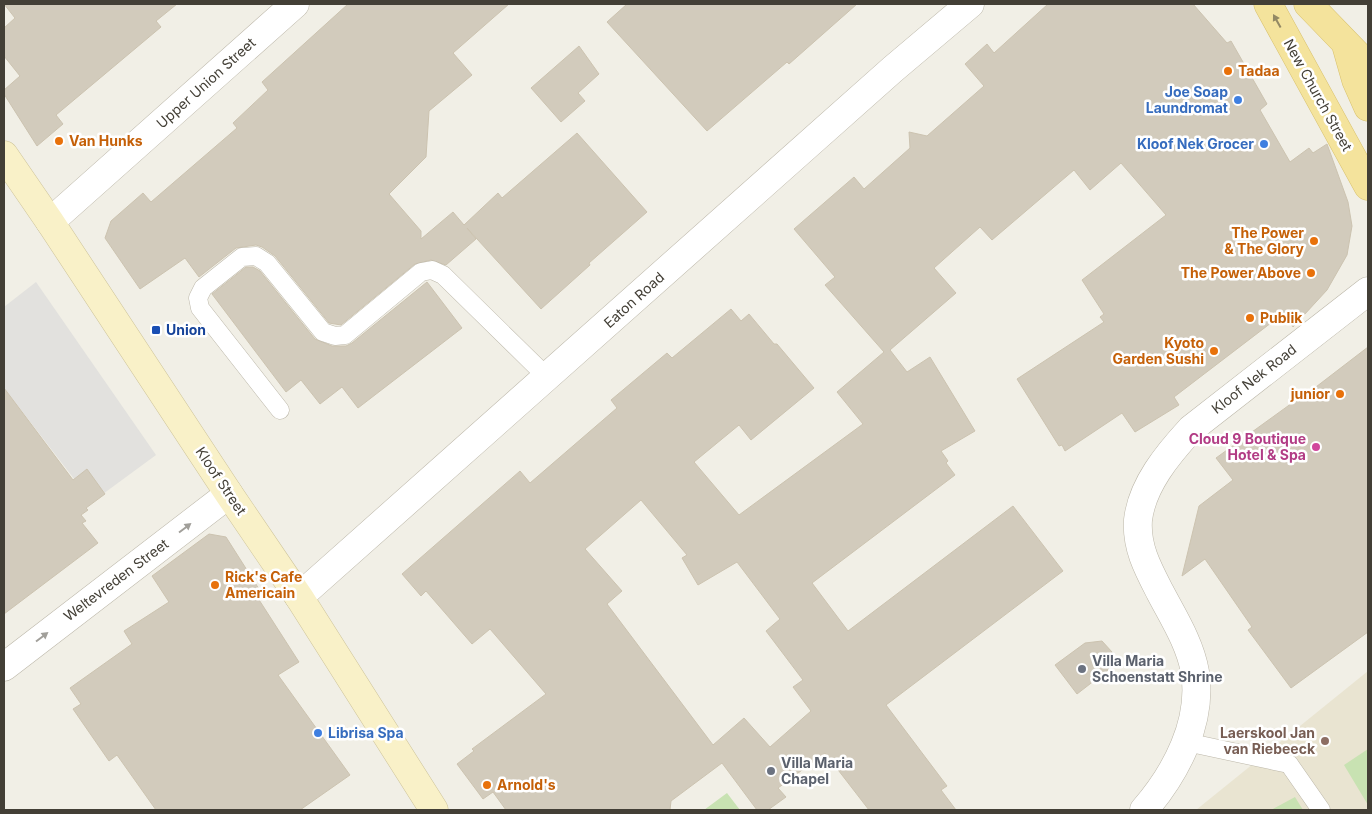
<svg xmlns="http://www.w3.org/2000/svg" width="1372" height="814" font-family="Inter,sans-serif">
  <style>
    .education { fill: #e9e4d1 }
    .green { fill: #c8e2b2 }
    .parking { fill: #e2e1de }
    .building { fill: #d2cbbc; stroke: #ccc3b0; fill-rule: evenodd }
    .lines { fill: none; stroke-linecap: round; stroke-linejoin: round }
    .lane-casing { stroke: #bcb7a9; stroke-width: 19 }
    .street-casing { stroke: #bcb7a9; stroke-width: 29 }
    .secondary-casing { stroke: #cdc399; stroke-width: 29 }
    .primary-casing { stroke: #d8c16d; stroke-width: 29 }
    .lane { stroke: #fff; stroke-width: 18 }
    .street { stroke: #fff; stroke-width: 28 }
    .secondary { stroke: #f9f1c8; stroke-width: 28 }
    .primary { stroke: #f4e39c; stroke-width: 28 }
    .oneway { fill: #938964 }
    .oneway2 { fill: #a19f9a }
    .food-dot { fill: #e8710a; stroke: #fff; stroke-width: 2 }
    .shop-dot { fill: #3f7fe0; stroke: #fff; stroke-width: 2 }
    .transit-dot { fill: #1a4fb4; stroke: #fff; stroke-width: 2 }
    .hotel-dot { fill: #d1479c; stroke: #fff; stroke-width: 2 }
    .worship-dot { fill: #6b7280; stroke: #fff; stroke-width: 2 }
    .education-dot { fill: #8d6e63; stroke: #fff; stroke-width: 2 }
    .labels { text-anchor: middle; stroke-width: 5; stroke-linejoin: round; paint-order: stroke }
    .food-label { font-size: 14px; font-weight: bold; fill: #c56008; stroke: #fff; text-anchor: start }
    .street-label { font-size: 14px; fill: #433f36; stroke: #fff }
    .shop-label { font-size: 14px; font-weight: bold; fill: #366cbe; stroke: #fff; text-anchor: end }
    .transit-label { font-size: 14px; font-weight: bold; fill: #164399; stroke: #fff; text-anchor: start }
    .hotel-label { font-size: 14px; font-weight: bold; fill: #b23c85; stroke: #fff; text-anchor: end }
    .worship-label { font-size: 14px; font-weight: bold; fill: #5b616d; stroke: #fff; text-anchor: start }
    .education-label { font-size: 14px; font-weight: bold; fill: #785e54; stroke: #fff; text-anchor: end }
  </style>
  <rect width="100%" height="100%" fill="#f1efe6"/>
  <path class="education" d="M1368 671V810H1196Z"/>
  <path class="green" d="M1368 749V805L1344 765Z
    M727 793 740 810H704Z
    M1295 797 1303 810H1271Z"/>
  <path class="parking" d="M36 282 156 455 92 502 4 388V307Z"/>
  <path class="building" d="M4 4H177L156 21 161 27 56 115 63 124 37 146 4 94V90L20 76 4 56V28L15 18Z
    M348 4H509L453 53 472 75 429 111 426 157 389 194 421 231V239L453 212 464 225 498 193 502 198 577 133 647 212 589 263 590 265 541 309 467 228 476 239 446 265 431 260 415 264 341 325 329 323 275 256 262 247 256 245 236 248 199 277 185 258 140 289 105 238 111 221 143 193 151 202 237 128 233 123 268 90 262 82Z
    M627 4H857L789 64 787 62 707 131 607 22Z
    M1048 4H1193L1227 43 1231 41 1267 104 1260 110 1290 162 1309 148 1313 153 1327 144 1348 202 1352 226 1347 255 1327 290 1293 327 1284 313 1174 397 1179 405 1135 432 1122 413 1065 451 1062 445 1059 446 1017 379 1104 322 1100 317 1104 314 1082 280 1166 215 1121 163 1090 190 1074 170 992 240 980 227 934 268 956 293 890 350 907 372 930 357 975 431 941 451 948 461 946 463 955 475 812 583 848 631 1013 506 1063 571 886 705 947 786 941 790 956 810H869L825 753 778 788 786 797 768 810H757L722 763 671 801 670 810H506L493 792 483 799 457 764 474 751 472 749 546 694 490 629 472 644 426 591 421 596 402 574 520 471 530 483 617 408 611 400 667 353 672 358 731 309 741 321 749 314 774 344H777L814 388 751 440 739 425 694 462 739 515 863 424 837 392 884 352 825 285 835 277 794 229 854 177 864 189 910 148 909 132 927 136 984 86 965 64 987 44 994 53ZM641 500 687 555 682 558 698 585 737 562 780 619 766 631 803 680 793 687 811 711 770 747 744 718 713 745 607 604 622 591 585 549Z
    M579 46 599 74 578 93 585 101 561 122 531 88Z
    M246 267H253L260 271 315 339 332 346H346L352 343 427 282 462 328 358 408 342 387 320 404 301 380 286 392 212 294Z
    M1368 347V632L1291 688 1248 630 1252 627 1205 559 1182 576 1199 506 1233 480 1216 458 1299 398V400Z
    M4 388 73 480 87 469 105 494 86 508 88 510 81 515 86 521 82 523 98 543 4 614Z
    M209 534 226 537 259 589 254 592 299 662 278 675 350 775 300 810H156L117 755 109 761 73 709 81 704 70 688 132 644 124 631 169 602 152 576Z
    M1102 641 1112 652 1108 670 1077 694 1055 665 1085 643Z"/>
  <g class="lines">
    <defs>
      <path id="lane" d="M280 410 200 308 198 298 203 288 242 257 256 256 267 263 323 332 335 336 345 335 421 272 432 270 443 275 547 377
        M1186 742 1289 764 1321 810"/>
      <path id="street" d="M50 222 295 4
        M299 597 893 69 970 4
        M4 667 229 494
        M1144 810C1176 773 1203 722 1195 672 1190 643 1173 617 1160 592 1148 569 1136 547 1138 520 1142 485 1168 454 1191 429L1368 291"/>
      <path id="secondary" d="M4 155 50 222 229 494 299 597 434 810"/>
      <path id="primary" d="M1268 4 1368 186
        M1308 4 1368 66
        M1346 45 1356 80 1368 107"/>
    </defs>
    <use href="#lane" class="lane-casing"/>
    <use href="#street" class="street-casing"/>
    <use href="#secondary" class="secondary-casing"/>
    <use href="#primary" class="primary-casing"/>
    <use href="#lane" class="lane"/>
    <use href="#street" class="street"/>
    <use href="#secondary" class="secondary"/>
    <use href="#primary" class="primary"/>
  </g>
  <defs><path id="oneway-solid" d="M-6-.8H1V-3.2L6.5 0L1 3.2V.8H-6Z" transform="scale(1.25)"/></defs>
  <use class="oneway" href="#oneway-solid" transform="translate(1277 21) rotate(-119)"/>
  <g class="oneway2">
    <use href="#oneway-solid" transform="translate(185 528) rotate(-37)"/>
    <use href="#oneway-solid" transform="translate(42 637) rotate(-37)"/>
  </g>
  <g class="food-dot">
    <circle cx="1228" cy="71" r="5"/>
    <circle cx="59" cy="141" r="5"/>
    <circle cx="1314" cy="241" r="5"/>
    <circle cx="1311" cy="273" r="5"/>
    <circle cx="1250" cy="318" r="5"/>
    <circle cx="1214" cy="351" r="5"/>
    <circle cx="1340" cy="394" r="5"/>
    <circle cx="215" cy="585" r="5"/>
    <circle cx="487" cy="785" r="5"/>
  </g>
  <g class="shop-dot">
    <circle cx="1238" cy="100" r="5"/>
    <circle cx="1264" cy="144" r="5"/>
    <circle cx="318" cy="733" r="5"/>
  </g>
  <rect class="transit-dot" x="151" y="325" width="10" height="10" rx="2.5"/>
  <circle class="hotel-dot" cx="1316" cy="447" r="5"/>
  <g class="worship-dot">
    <circle cx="1082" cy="669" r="5"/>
    <circle cx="771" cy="771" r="5"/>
  </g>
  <circle class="education-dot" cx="1325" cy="741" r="5"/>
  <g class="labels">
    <g class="food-label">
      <text x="1238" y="76">Tadaa</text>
      <text x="69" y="146">Van Hunks</text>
      <text x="1304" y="238" text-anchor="end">The Power<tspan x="1304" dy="16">&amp; The Glory</tspan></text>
      <text x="1301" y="278" text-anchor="end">The Power Above</text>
      <text x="1260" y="323">Publik</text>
      <text x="1204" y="348" text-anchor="end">Kyoto<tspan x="1204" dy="16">Garden Sushi</tspan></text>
      <text x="1330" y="399" text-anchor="end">junior</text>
      <text x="225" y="582">Rick's Cafe<tspan x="225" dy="16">Americain</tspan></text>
      <text x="497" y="790">Arnold's</text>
    </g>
    <g class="street-label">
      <text transform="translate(206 83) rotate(-42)" y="5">Upper Union Street</text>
      <text transform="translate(1318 95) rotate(61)" y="5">New Church Street</text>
      <text transform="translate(634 300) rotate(-42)" y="5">Eaton Road</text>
      <text transform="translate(1254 379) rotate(-38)" y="5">Kloof Nek Road</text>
      <text transform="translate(221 481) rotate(56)" y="5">Kloof Street</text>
      <text transform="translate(116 580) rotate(-37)" y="5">Weltevreden Street</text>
    </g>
    <g class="shop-label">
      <text x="1228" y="97">Joe Soap<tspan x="1228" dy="16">Laundromat</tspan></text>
      <text x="1254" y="149">Kloof Nek Grocer</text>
      <text x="328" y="738" text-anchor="start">Librisa Spa</text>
    </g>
    <g class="transit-label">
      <text x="166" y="335">Union</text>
    </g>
    <g class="hotel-label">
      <text x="1306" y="444">Cloud 9 Boutique<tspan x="1306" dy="16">Hotel &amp; Spa</tspan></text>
    </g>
    <g class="worship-label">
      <text x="1092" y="666">Villa Maria<tspan x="1092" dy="16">Schoenstatt Shrine</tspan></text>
      <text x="781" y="768">Villa Maria<tspan x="781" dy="16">Chapel</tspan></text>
    </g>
    <g class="education-label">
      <text x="1315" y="738">Laerskool Jan<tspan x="1315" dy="16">van Riebeeck</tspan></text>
    </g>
  </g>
  <rect width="1372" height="814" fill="none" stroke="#433f36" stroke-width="10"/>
</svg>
